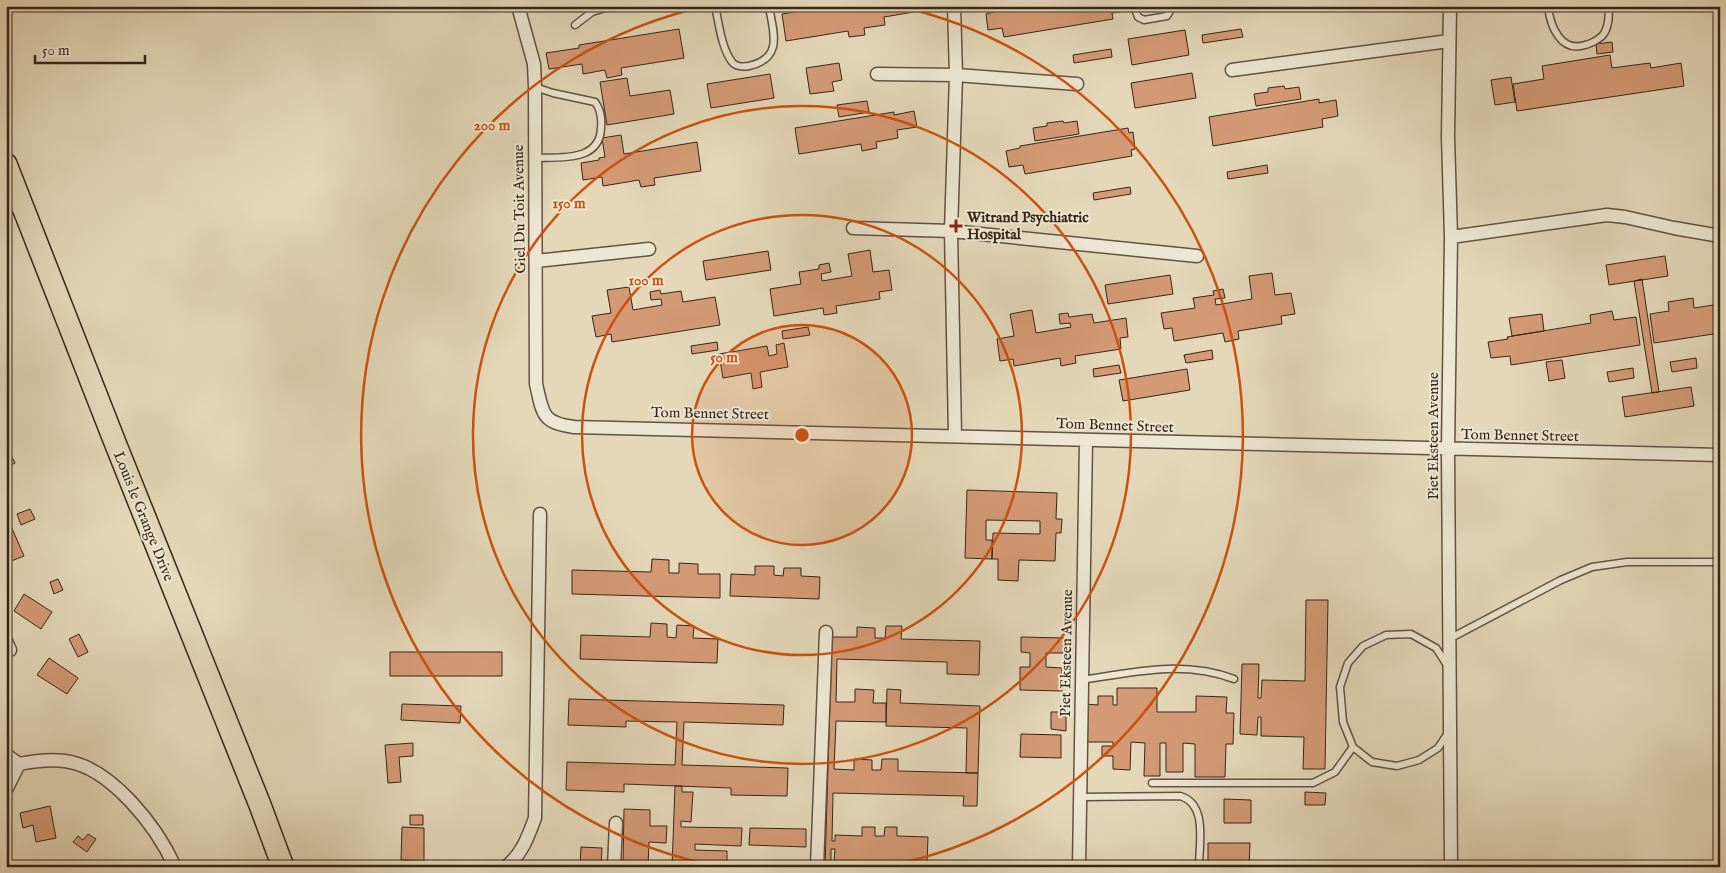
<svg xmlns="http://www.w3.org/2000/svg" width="1726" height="873" font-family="'IM FELL English',serif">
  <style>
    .building { fill: #d49a76; stroke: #362518 }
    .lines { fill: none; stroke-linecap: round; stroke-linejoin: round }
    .service-casing { stroke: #625240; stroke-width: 9 }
    .minor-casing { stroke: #625240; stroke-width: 15 }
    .primary-casing { stroke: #362518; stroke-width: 24 }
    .service { stroke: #ede6d2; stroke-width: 6 }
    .minor { stroke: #ede6d2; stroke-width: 12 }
    .primary { stroke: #e4d8b9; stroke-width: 21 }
    .ring { fill: none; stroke: #cd510e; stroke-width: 2.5 }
    .poi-dot { fill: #8f2418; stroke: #ede6d2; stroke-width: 2 }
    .labels { text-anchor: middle; stroke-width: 4; stroke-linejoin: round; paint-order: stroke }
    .street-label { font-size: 15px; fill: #362518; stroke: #ede6d2 }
    .poi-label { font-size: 15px; font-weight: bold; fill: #362518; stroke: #ede6d2; text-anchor: start }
    .centre { fill: #cd510e; stroke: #ede6d2; stroke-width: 2.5 }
    .ring-label { font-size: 15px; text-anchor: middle; font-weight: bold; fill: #cd510e; stroke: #ede6d2; stroke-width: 4; stroke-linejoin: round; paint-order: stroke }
  </style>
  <rect width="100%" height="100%" fill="#e4d8b9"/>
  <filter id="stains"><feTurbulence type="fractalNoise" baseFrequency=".004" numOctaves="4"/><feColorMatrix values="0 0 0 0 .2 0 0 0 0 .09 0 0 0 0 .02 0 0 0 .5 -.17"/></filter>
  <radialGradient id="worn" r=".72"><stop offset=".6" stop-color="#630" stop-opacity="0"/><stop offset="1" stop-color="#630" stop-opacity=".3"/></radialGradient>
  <path class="building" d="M833 6H919L920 11 884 17 885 25 864 28 865 35 849 37 848 31 786 41 782 14Z
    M1018 6H1119L1120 12 1112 13 1113 19 1004 37 1002 28 988 30 986 14Z
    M679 29 684 58 621 68 622 75 607 78 605 70 583 74 582 64 549 69 546 53 579 48V45Z
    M1241 29 1243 37 1203 43 1202 35Z
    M1185 30 1189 55 1132 65 1128 39Z
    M1612 42 1613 52 1597 54 1596 44Z
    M1111 49 1112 57 1074 63 1073 55Z
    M1610 55 1612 68 1650 63 1651 68 1681 63 1684 86 1517 111 1513 84 1544 79 1542 66Z
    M839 63 842 80 832 82 834 91 810 94 806 68Z
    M1192 73 1196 98 1135 108 1131 83Z
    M770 74 774 98 711 108 707 84Z
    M1511 77 1515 102 1495 105 1491 80Z
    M627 78 630 96 670 90 674 114 607 125 600 82Z
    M1284 86 1285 89 1299 87 1301 99 1256 106 1254 94 1268 92V88Z
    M1319 99V103L1336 100 1338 116 1322 119 1323 127 1213 146 1209 117Z
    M867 101 869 112 839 117 837 105Z
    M914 111 917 127 897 130 898 138 876 142 877 148 862 151 861 144 799 154 795 128 894 112V115Z
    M1063 121 1064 123 1077 121 1079 134 1035 141 1033 128 1047 126V123Z
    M1128 128 1129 133 1133 132 1135 149 1131 150 1132 156 1025 174 1023 165 1009 167 1006 151 1020 148V146Z
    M621 135 624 154 697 142 701 171 654 178 655 185 641 187 639 180 603 186 602 177 583 180 581 163 599 160V158L605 157 602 138Z
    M1267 165 1268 173 1228 179 1227 172Z
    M1130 187 1131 194 1094 200 1093 193Z
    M870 250 873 272 889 270 892 290 879 292 880 299 836 306 837 313 824 315 823 308 774 316 770 289 801 284 799 272 819 269V265L829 263 831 272 821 274 822 281 852 276 848 254Z
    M768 251 771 270 706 280 703 261Z
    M1665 256 1668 276 1609 285 1606 265Z
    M1272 273 1275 295 1291 293 1295 314 1281 316 1282 324 1238 331 1239 339 1225 342 1223 333 1174 341 1172 328 1164 329 1161 313 1195 308 1193 298 1214 295 1213 291 1223 289 1225 298 1215 299 1216 305 1252 299 1249 276Z
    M1170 275 1173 294 1108 304 1105 285Z
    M1642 279 1659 392 1652 393 1634 281Z
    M629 287 633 310 662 305 661 299 651 300 650 292 660 290 661 294 681 291 683 302 715 297 720 325 612 342 611 334 596 337 592 316 611 313 607 290Z
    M1693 298 1694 308 1720 304V333L1654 343 1650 314 1669 311 1668 302Z
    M1032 310 1036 333 1071 327 1070 323 1060 324 1059 314 1068 313 1069 317 1092 314 1094 323 1126 318 1128 337 1120 338 1121 349 1075 356 1076 363 1061 366 1060 358 1014 366 1013 359 1000 361 997 339 1014 336 1010 314Z
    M1612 311 1614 320 1636 317 1640 345 1511 365 1510 356 1491 358 1488 342 1508 339 1507 337 1591 323 1590 315Z
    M1542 314 1544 331 1512 336 1509 318Z
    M808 327 810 335 783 339 782 331Z
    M717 342 718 350 692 354 691 346Z
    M784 343 788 367 760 372 762 387 753 389 751 373 723 378 719 354 767 346 769 356 777 354 776 345Z
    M1212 350 1213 359 1186 363 1184 355Z
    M1696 358 1697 368 1672 372 1670 362Z
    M1562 360 1565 378 1549 381 1546 362Z
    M1119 365 1121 373 1094 377 1093 369Z
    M1633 368 1634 378 1609 382 1607 372Z
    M1187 369 1190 390 1123 401 1119 380Z
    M1691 387 1694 406 1625 417 1622 397Z
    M6 446 15 463 6 468Z
    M967 490 1057 493 1056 519H1062L1061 533H1056L1055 561 1019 560 1018 581 998 580V559H992L993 533 1040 534V521L986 520V540H992V559L965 558Z
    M30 509 35 519 21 525 17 514Z
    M11 526 24 556 6 563V528Z
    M652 559 669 560V573H679V563L698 564V574H720V598L572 594V570L651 572Z
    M755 566H774V575L783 576 784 568H801V576L820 577 819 599 730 596 731 574 755 575Z
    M58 579 63 590 54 594 50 582Z
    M24 594 52 612 41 629 14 611Z
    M1306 600H1328L1325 769H1303L1304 737 1261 736V717H1258L1257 735 1240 734 1242 664H1259L1258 698H1261L1262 680 1305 681Z
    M651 623 667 624V637L676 638 677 625 694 626 693 638 718 639 717 663 580 659 581 635 650 637Z
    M886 626H902L901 639 980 641 979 675 947 674V662L837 659 836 702H855V689L874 690 873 703H886V722L836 721 834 769 854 770V759L872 760V770H881L882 759H898V771L978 773 977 806H963L964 796 833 793 832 841H835V835L862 836V827H875V836H884L885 827H897V836L928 837 927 865 834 863 835 849H831V867H825L832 637H857V627L875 628V638H885Z
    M79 634 88 652 78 657 69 639Z
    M1021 637 1064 638 1063 653H1046V667L1062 668V691L1020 690V667H1030V653L1021 652Z
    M390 652H502V676H390Z
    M49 658 78 678 67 694 37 675Z
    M1117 688H1157V712H1196V696L1227 697 1226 713H1234L1233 744H1226L1225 777H1195V744L1183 743V772H1166V743H1160V776H1144L1145 743 1131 742 1130 770 1113 769V756H1102V746H1113V742H1084L1085 704 1098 705V696H1113V705H1117Z
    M887 689 901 690 900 703 980 706 978 773H966L967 728 886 726Z
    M569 699 784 705 783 725 684 722 682 765 788 768 787 796 731 795V788L624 784V792L566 790 567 762 675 765 677 722 626 721V727L568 725Z
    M402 704 461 706 460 723 401 720Z
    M1051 712H1060V716H1066V731L1051 729Z
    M1021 734 1061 735V758L1020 757Z
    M413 743V756L399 757 401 782 388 783 385 745Z
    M675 786H682V792H693L691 822 681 821V827L742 828 741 846 695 844V850L727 851V867H672Z
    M1305 792 1326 793 1325 805H1305Z
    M1224 799 1251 800V823H1224Z
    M50 806 56 838 36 842 33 825 23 828 20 813Z
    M624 809 650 810V826H667L666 843 649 842 648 866 623 865Z
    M410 815H423V825H410Z
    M402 827 424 828V861L401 860Z
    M750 828 806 829V847L749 845Z
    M88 834 96 839 87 852 73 842 78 836 83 840Z
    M1208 843H1250L1249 867H1208Z
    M581 847 602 848 601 867H580Z"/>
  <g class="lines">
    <defs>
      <path id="service" d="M715 6C719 23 721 47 732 62 736 67 743 67 749 66 784 58 773 32 769 6
        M1134 6 1138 17 1144 20 1167 16 1173 6
        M1548 6C1550 25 1560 53 1585 45 1590 44 1598 40 1602 36 1609 29 1609 15 1609 6
        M575 25 592 12 612 6
        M535 158C560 157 600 162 601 128 602 118 601 110 595 102L553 93 535 87
        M1449 639 1561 580 1592 567 1627 562H1720
        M1447 665 1436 648 1411 634 1386 635 1363 646 1348 663 1340 687 1343 722 1353 747 1372 762 1397 766 1419 760 1438 748 1448 733
        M1082 680C1134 672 1183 660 1234 679
        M1152 783H1313L1335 772 1353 747
        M1080 797 1180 796C1208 804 1199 844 1199 867"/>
      <path id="minor" d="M518 6 534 64 535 87 536 384C543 413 541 423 574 427 956 435 1338 448 1720 455
        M954 6 956 75 951 231 955 435
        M1450 6 1448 137 1451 237 1448 450 1451 867
        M1232 70 1449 41
        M877 74 956 75 1077 84
        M853 228 951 231 1197 256
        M1451 237 1607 215 1625 217 1674 228 1720 236
        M536 261 649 249
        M6 641 10 650
        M6 755 19 764C34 761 49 759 65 761 111 767 157 827 175 867
        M6 790 19 764
        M506 867C522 854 528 837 535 818L540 514
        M614 867 616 823
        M817 867 826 632
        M1079 867 1086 441"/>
      <path id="primary" d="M6 164 114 440 260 805 283 867"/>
    </defs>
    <use href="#service" class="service-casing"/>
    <use href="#minor" class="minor-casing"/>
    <use href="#primary" class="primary-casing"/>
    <use href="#service" class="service"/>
    <use href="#minor" class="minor"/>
    <use href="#primary" class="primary"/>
  </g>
  <circle cx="802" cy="435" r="110" fill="#cd510e" fill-opacity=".12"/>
  <g class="ring">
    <circle cx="802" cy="435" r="110"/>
    <circle cx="802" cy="435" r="220"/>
    <circle cx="802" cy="435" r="329"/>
    <path d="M722 867A439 439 0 0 1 707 6M897 6A439 439 0 0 1 882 867"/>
  </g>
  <path class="poi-dot" d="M953.5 218.5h5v5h5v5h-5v5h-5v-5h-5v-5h5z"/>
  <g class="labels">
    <g class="street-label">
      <text transform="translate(519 209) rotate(-91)" y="5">Giel Du Toit Avenue</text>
      <text transform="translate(710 413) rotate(1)" y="5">Tom Bennet Street</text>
      <text transform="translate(1115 425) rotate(2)" y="5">Tom Bennet Street</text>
      <text transform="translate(1520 435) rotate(1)" y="5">Tom Bennet Street</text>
      <text transform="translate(1433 436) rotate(-90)" y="5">Piet Eksteen Avenue</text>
      <text transform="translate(144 516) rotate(68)" y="5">Louis le Grange Drive</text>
      <text transform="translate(1066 653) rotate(-89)" y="5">Piet Eksteen Avenue</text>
    </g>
    <g class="poi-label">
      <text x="967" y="222">Witrand Psychiatric<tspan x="967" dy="17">Hospital</tspan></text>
    </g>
  </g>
  <circle cx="802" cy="435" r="8" class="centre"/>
  <g class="ring-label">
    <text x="492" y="130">200 m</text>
    <text x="569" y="208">150 m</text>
    <text x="646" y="285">100 m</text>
    <text x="724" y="362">50 m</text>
  </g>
  <rect width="1726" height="873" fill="none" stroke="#e4d8b9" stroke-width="25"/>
  <rect x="8" y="8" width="1711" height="858" fill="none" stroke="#362518" stroke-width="2.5"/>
  <rect x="12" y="12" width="1701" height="848" fill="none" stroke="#362518"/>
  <path d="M35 55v8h110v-8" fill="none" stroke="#362518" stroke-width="2.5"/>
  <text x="42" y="55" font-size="15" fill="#362518" stroke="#ede6d2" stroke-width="4" paint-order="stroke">50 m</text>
  <rect width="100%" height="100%" filter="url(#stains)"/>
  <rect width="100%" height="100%" fill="url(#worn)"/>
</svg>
